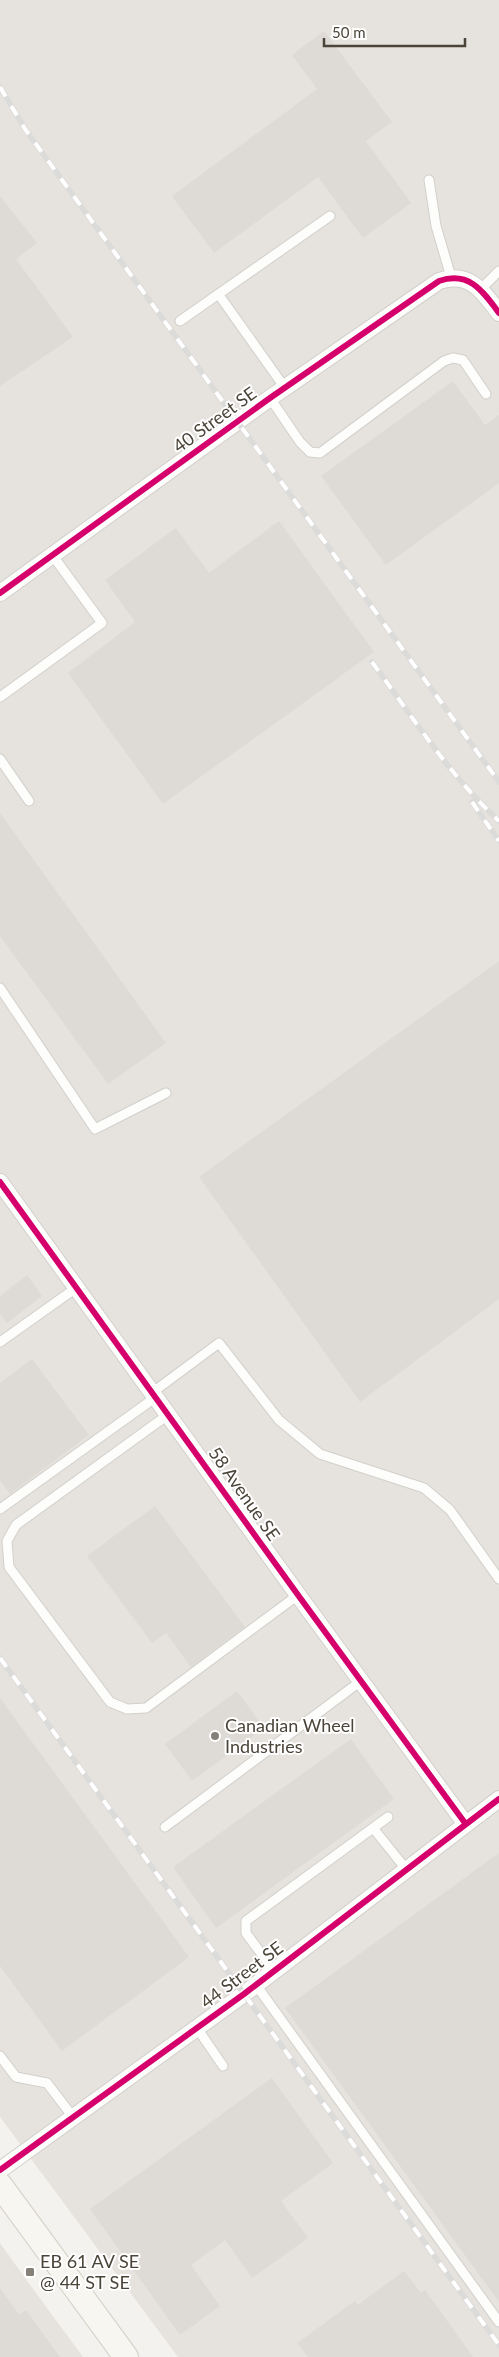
<svg xmlns="http://www.w3.org/2000/svg" width="499" height="2357" font-family="Lato,sans-serif">
  <style>
    .industrial { fill: #e6e2de }
    .building { fill: #dedbd6 }
    .lines { fill: none; stroke-linecap: round; stroke-linejoin: round }
    .lane-casing { stroke: #d2d0cb; stroke-width: 11 }
    .street-casing { stroke: #d2d0cb; stroke-width: 18 }
    .secondary-casing { stroke: #d3cfc5; stroke-width: 26 }
    .lane { stroke: #fdfdfc; stroke-width: 9 }
    .street { stroke: #fdfdfc; stroke-width: 16 }
    .secondary { stroke: #f7f6f1; stroke-width: 24 }
    .rail-casing { stroke: #dbdbda; stroke-width: 5.5 }
    .rail { stroke: #fff; stroke-width: 4; stroke-dasharray: 11; stroke-linecap: butt }
    .cycleway-casing { stroke: #fff; stroke-width: 9 }
    .cycleway { stroke: #d6006c; stroke-width: 6 }
    .poi-dot { fill: #868178; stroke: #fff; stroke-width: 2 }
    .labels { text-anchor: middle; stroke-width: 4; stroke-linejoin: round; paint-order: stroke }
    .street-label { font-size: 18px; fill: #4b4439; stroke: #fff }
    .poi-label { font-size: 18px; fill: #4b4439; stroke: #fff; text-anchor: start }
  </style>
  <rect width="100%" height="100%" fill="#f4f2ee"/>
  <path class="industrial" d="M0 0H499V2357H178L0 2117Z
    M0 2243 25 2278 83 2357H0Z"/>
  <path class="building" d="M324 31 392 122 366 141 411 203 363 238 318 177 214 253 172 196 317 89 292 55Z
    M0 196 37 243 16 259 73 337 0 386Z
    M453 381 485 425 499 415V483L386 565 321 476Z
    M279 521 374 652 163 804 68 673 135 622 105 580 176 528 209 573Z
    M0 813 166 1043 108 1084 0 936Z
    M499 961V1299L360 1402 199 1177Z
    M27 1275 42 1296 7 1323 0 1314V1296Z
    M32 1359 89 1435 10 1494 0 1481V1383Z
    M155 1506 245 1627 191 1667 166 1633 152 1643 87 1556Z
    M237 1691 264 1728 192 1781 165 1744Z
    M0 1698 189 1957 62 2051 0 1966Z
    M351 1739 394 1799 216 1928 173 1867Z
    M499 1853V2302L285 2008Z
    M272 2078 333 2163 281 2201 308 2238 252 2278 225 2240 191 2265 220 2306 180 2335 90 2209Z
    M404 2271 421 2293 425 2290 473 2357H308L297 2343 355 2301 358 2305Z
    M0 2288 19 2315 26 2310 60 2357H0Z"/>
  <g class="lines">
    <defs>
      <path id="lane" d="M429 180 436 226 451 277
        M480 290 499 271
        M219 295 285 388
        M180 321 330 216
        M270 398 300 442 310 452 320 453 444 361 453 358 463 360 486 394
        M0 697 102 623 53 556
        M0 759 29 801
        M0 988 95 1129 166 1093
        M0 1342 76 1288
        M153 1392 219 1343 279 1420 320 1454 424 1488 450 1510 499 1579
        M169 1414 16 1525 7 1541 9 1567 110 1702 127 1709 146 1708 298 1595
        M0 1509 156 1397
        M165 1827 361 1681
        M373 1828 406 1869
        M274 1971 246 1933V1921L388 1817
        M256 1985 499 2322
        M197 2028 223 2066
        M0 2056 16 2077 47 2083 73 2117"/>
      <path id="street" d="M0 593 270 398 439 281C469 271 482 290 499 313
        M0 1182 298 1595 465 1823
        M0 2170 244 1994 499 1799"/>
      <path id="secondary" d="M0 2185 126 2357"/>
    </defs>
    <use href="#lane" class="lane-casing"/>
    <use href="#street" class="street-casing"/>
    <use href="#secondary" class="secondary-casing"/>
    <use href="#lane" class="lane"/>
    <use href="#street" class="street"/>
    <use href="#secondary" class="secondary"/>
    <defs>
      <path id="rail" d="M0 87 25 129 499 782
        M372 662C412 716 449 775 499 821
        M472 802 499 841
        M0 1658 499 2345"/>
    </defs>
    <use href="#rail" class="rail-casing"/>
    <use href="#rail" class="rail"/>
    <defs>
      <path id="cycleway" d="M0 593 270 398 439 281C469 271 482 290 499 313
        M0 1182 298 1595 465 1823
        M0 2170 244 1994 499 1799"/>
    </defs>
    <use href="#cycleway" class="cycleway-casing"/>
    <use href="#cycleway" class="cycleway"/>
  </g>
  <g class="poi-dot">
    <circle cx="215" cy="1736" r="5"/>
    <rect x="25" y="2267" width="10" height="10" rx="2.5"/>
  </g>
  <g class="labels">
    <g class="street-label">
      <text transform="translate(215 420) rotate(-36)" y="6">40 Street SE</text>
      <text transform="translate(244 1494) rotate(55)" y="6">58 Avenue SE</text>
      <text transform="translate(242 1975) rotate(-37)" y="6">44 Street SE</text>
    </g>
    <g class="poi-label">
      <text x="225" y="1732">Canadian Wheel<tspan x="225" dy="21">Industries</tspan></text>
      <text x="40" y="2268">EB 61 AV SE<tspan x="40" dy="21">@ 44 ST SE</tspan></text>
    </g>
  </g>
  <path d="M324 38v8h141v-8" fill="none" stroke="#4b4439" stroke-width="2.5"/>
  <text x="332" y="38" font-size="15" fill="#4b4439" stroke="#ffffff" stroke-width="4" paint-order="stroke">50 m</text>
</svg>
